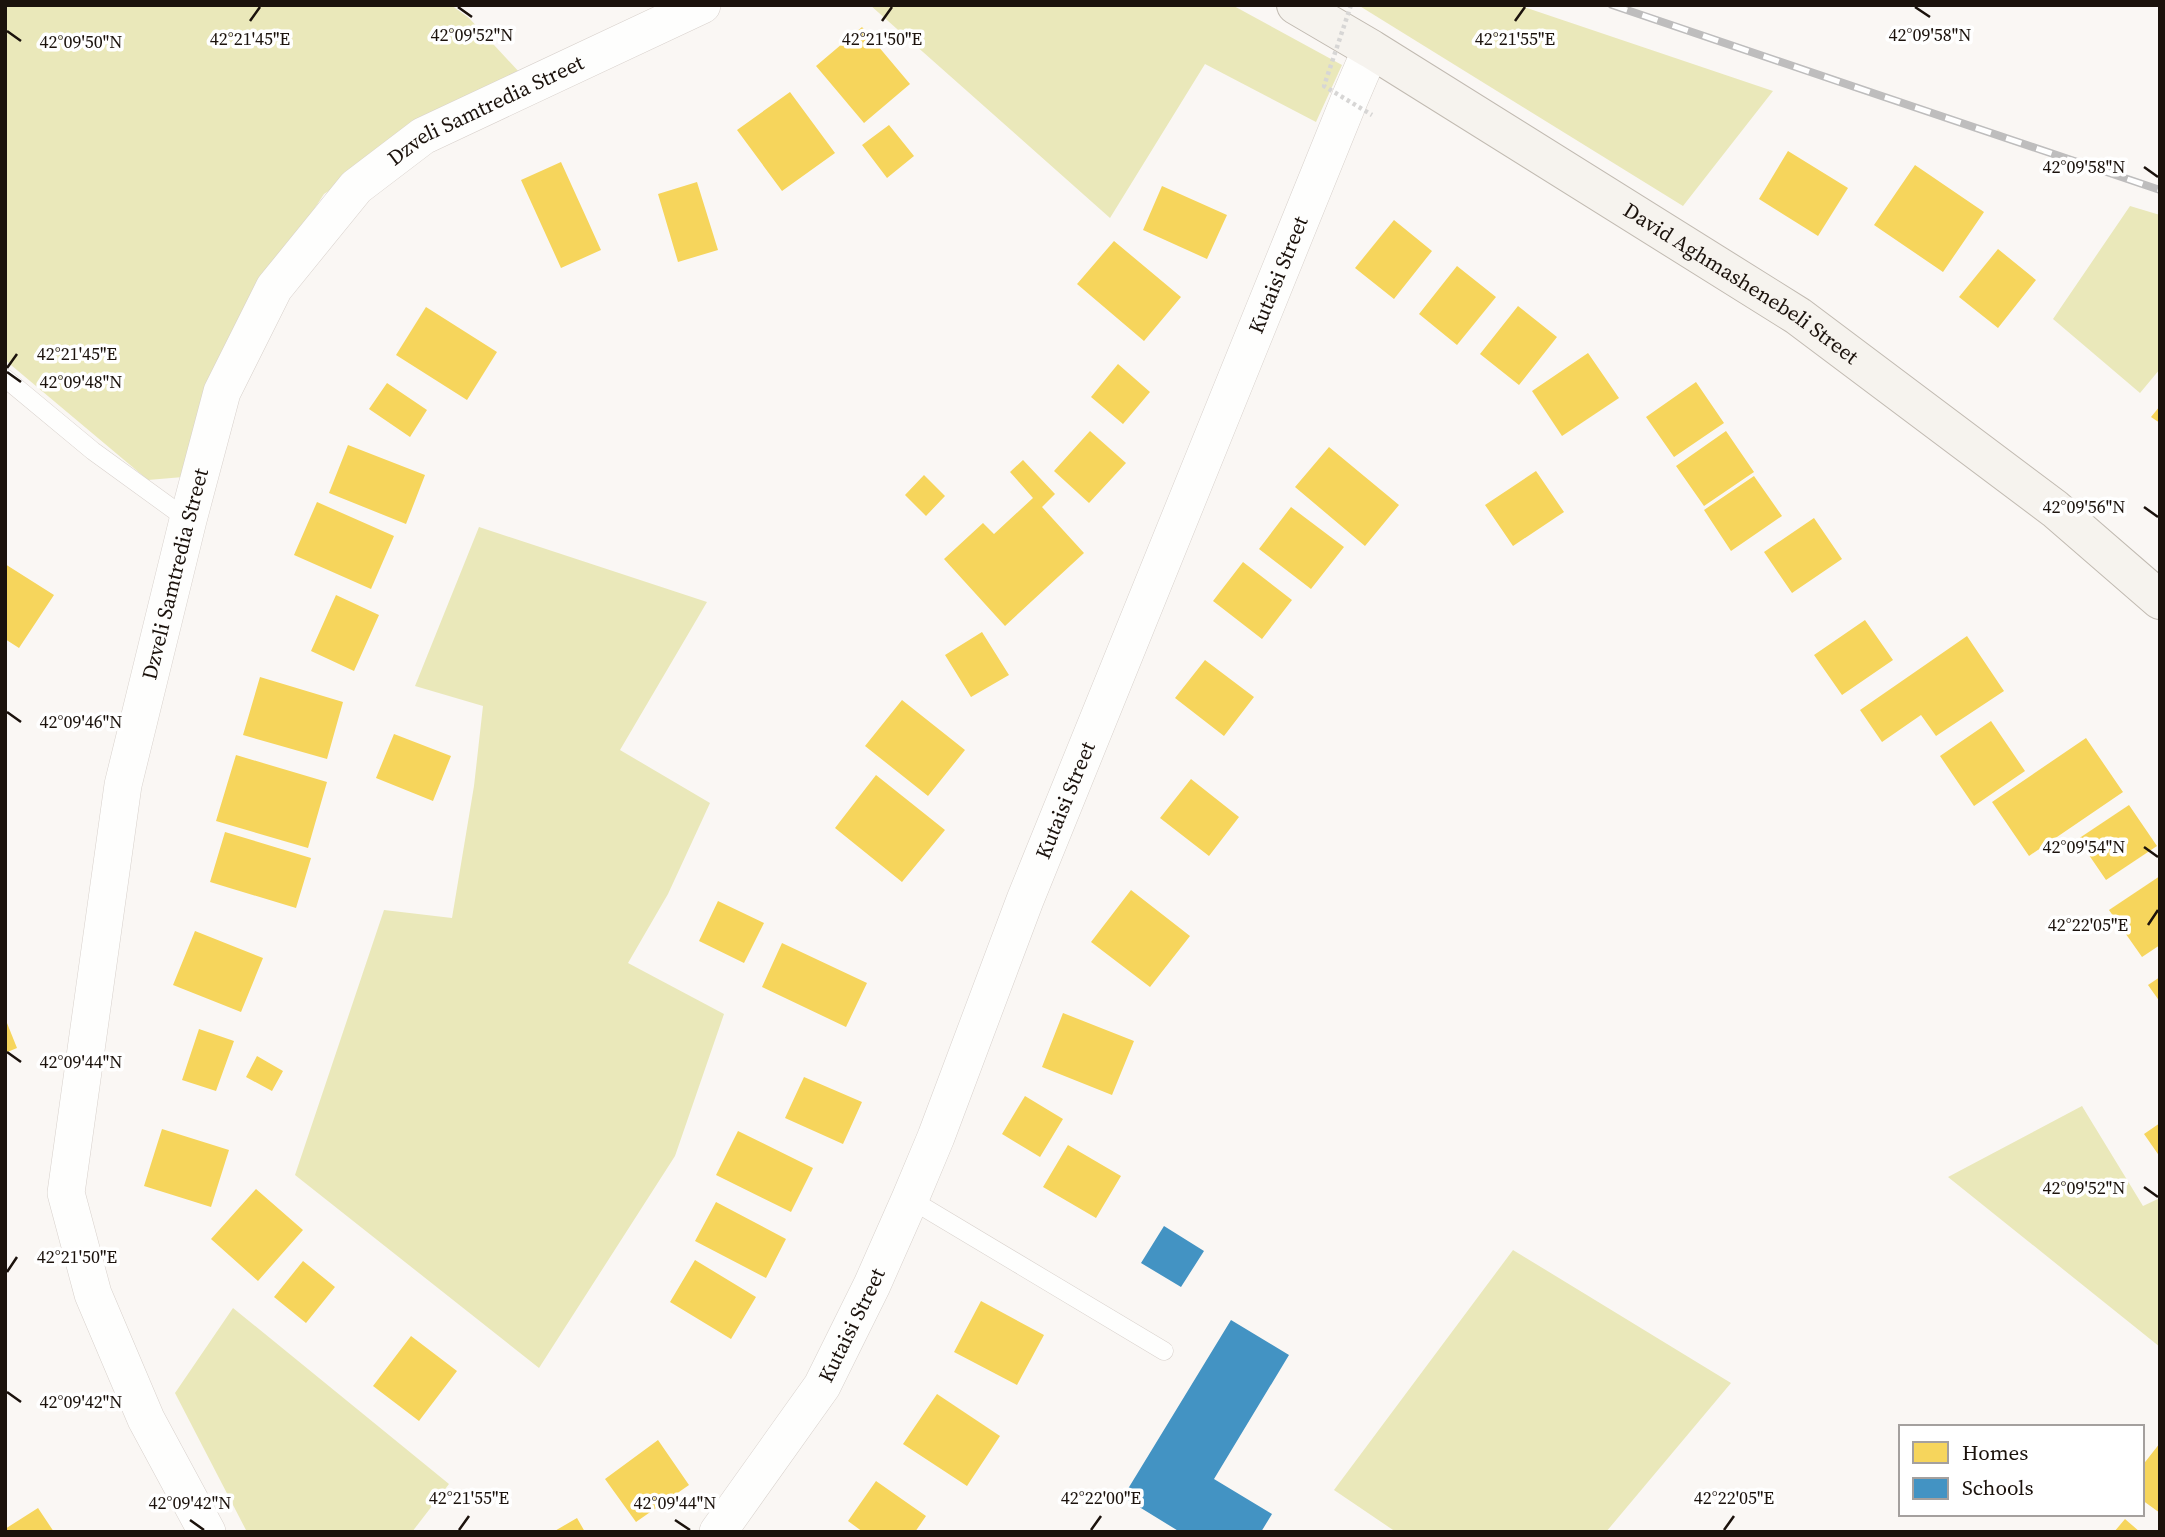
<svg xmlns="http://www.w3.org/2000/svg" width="2165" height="1537" font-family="'Source Serif 4',serif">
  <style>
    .green { fill: #eae8ba }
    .homes { fill: #f6d55c }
    .schools { fill: #4393c3 }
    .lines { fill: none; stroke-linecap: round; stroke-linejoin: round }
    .service-casing { stroke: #d8d1cc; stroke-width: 19 }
    .minor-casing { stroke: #d8d1cc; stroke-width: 38 }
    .primary-casing { stroke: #c1bab1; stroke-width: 40 }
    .service { stroke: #fefefd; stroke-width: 18 }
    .minor { stroke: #fefefd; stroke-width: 37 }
    .primary { stroke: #f6f3ee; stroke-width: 38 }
    .rail-casing { stroke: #bebdbd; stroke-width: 8 }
    .rail { stroke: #fff; stroke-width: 5; stroke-dasharray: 16; stroke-linecap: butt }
    .path-bridge { stroke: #d7d6d5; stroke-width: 4.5; stroke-dasharray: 3.5 3.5; stroke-linecap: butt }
    .ticks { fill: none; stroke: #1b120c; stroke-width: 2.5 }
    .labels { text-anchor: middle; stroke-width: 7; stroke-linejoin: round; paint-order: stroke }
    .street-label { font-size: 21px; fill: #1b120c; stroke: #fff }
    .ticks-label { font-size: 18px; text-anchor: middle; fill: #1b120c; stroke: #fff; stroke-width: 7; stroke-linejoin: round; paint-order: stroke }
  </style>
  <rect width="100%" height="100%" fill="#faf7f4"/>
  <path class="green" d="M5 5H451L469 18 521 74 448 113 324 194 265 284 183 477 148 480 5 360Z
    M870 5H1232L1342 65 1316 122 1205 64 1110 218Z
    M1358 5H1518L1773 91 1683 206Z
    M2130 206 2160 215V369L2140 393 2053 319Z
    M479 527 707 602 620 750 710 803 668 894 628 963 724 1014 675 1156 539 1368 295 1175 384 910 452 918 474 786 483 706 415 686Z
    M2082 1106 2143 1206 2160 1198V1347L1948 1177Z
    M1513 1250 1731 1383 1606 1532H1396L1334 1490Z
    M233 1308 449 1484 412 1532H247L175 1393Z"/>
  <path class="homes" d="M862 27 910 84 864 123 816 66Z
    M790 92 835 153 782 191 737 130Z
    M889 125 914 156 887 178 862 145Z
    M1788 151 1848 188 1818 236 1759 199Z
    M561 162 601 250 561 268 521 180Z
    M1915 165 1984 212 1943 272 1874 225Z
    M697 182 718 250 678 262 658 194Z
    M1162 186 1227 215 1207 259 1143 230Z
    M1394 220 1432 251 1394 299 1355 268Z
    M1114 241 1181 297 1144 341 1077 284Z
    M1998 249 2036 280 1998 328 1959 297Z
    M1457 266 1496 297 1457 345 1419 314Z
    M1518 306 1557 337 1519 385 1480 354Z
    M426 307 497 352 467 400 396 355Z
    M1588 353 1619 398 1562 436 1532 391Z
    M1118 364 1150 392 1123 424 1091 397Z
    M1696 382 1724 423 1674 457 1646 417Z
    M387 383 427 410 410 437 369 409Z
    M2160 406V423L2151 417Z
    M1090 431 1126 463 1089 503 1054 471Z
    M1726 431 1754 472 1704 506 1676 466Z
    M348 445 425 475 406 524 329 493Z
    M1329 447 1399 505 1365 546 1295 487Z
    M1023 460 1055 494 1042 507 1084 553 1005 626 944 559 983 523 994 534 1033 498 1010 472Z
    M1536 471 1564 512 1513 546 1485 505Z
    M924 475 945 496 926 516 905 495Z
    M1754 476 1782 516 1731 551 1704 510Z
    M317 502 394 536 371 589 294 555Z
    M1291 507 1344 547 1311 589 1259 549Z
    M1814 518 1842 559 1792 593 1764 552Z
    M1243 562 1292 600 1262 639 1213 601Z
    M5 564 54 595 19 648 5 639Z
    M336 595 379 615 354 671 311 651Z
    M1865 620 1893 660 1842 695 1814 655Z
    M982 632 1009 675 971 697 945 655Z
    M1967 636 2004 691 1936 736 1921 715 1882 742 1860 710Z
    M1205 660 1254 697 1224 736 1175 698Z
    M260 677 343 702 327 759 243 735Z
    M902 700 965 750 928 796 865 746Z
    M1991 721 2025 771 1974 806 1940 756Z
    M394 734 451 756 433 801 376 778Z
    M2086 738 2123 792 2029 856 1992 802Z
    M236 755 327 782 308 848 216 821Z
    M876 775 945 830 902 882 835 828Z
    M1191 779 1239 817 1209 856 1160 818Z
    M2129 805 2157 846 2106 880 2078 839Z
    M225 832 311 858 296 908 210 882Z
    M2160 876V945L2142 957 2109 910Z
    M1131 890 1190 936 1150 987 1091 942Z
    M718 901 764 923 744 963 699 941Z
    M195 931 263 958 241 1012 173 985Z
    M782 943 867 983 846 1027 762 987Z
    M2160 977V1002L2148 985Z
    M1063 1013 1134 1041 1112 1095 1042 1067Z
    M5 1018 17 1048 5 1053Z
    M199 1029 234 1041 216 1091 182 1080Z
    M257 1056 283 1071 272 1091 246 1077Z
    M804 1077 862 1102 843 1144 785 1118Z
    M1025 1096 1063 1119 1040 1157 1002 1134Z
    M2160 1123V1157L2144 1134Z
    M162 1129 229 1150 211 1207 144 1186Z
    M738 1131 813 1168 791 1212 716 1175Z
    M1068 1145 1121 1176 1096 1218 1043 1187Z
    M256 1189 303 1230 258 1281 211 1239Z
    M716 1202 786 1239 766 1278 695 1241Z
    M695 1260 756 1297 731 1339 670 1302Z
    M303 1261 335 1287 306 1323 274 1297Z
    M981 1301 1044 1335 1017 1385 954 1352Z
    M411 1336 457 1371 419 1421 373 1386Z
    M937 1394 1000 1436 967 1486 903 1444Z
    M658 1440 689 1485 636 1522 605 1479Z
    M2160 1443V1513L2142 1500V1466Z
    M876 1481 926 1516 915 1532H863L848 1521Z
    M38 1508 54 1532H5V1529Z
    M577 1518 585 1532H553Z
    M2125 1519 2140 1532H2114Z"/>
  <path class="schools" d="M1164 1226 1204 1251 1181 1287 1141 1263Z
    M1231 1320 1289 1355 1214 1479 1272 1514 1261 1532H1180L1123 1497Z"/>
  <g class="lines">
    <defs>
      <path id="service" d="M5 378 93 451 188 520
        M910 1199 1164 1351"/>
      <g id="minor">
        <path id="s1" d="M207 1532 146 1419 93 1294 66 1193 123 785 188 520 222 392 274 288 356 187 423 136 702 5"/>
        <path id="s2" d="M718 1532 822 1386 872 1285 910 1199 936 1137 1025 900 1350 98 1371 49"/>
      </g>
      <g id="primary">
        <path id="s3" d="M1296 5 1371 49 1798 316 2055 509 2160 600"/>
      </g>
    </defs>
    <use href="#service" class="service-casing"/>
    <use href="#minor" class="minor-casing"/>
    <use href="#primary" class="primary-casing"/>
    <use href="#service" class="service"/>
    <use href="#minor" class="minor"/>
    <use href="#primary" class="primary"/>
    <defs>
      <path id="rail" d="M1612 5 2160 190"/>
    </defs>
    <use href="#rail" class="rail-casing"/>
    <use href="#rail" class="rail"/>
    <path class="path-bridge" d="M1351 5 1324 86 1372 115"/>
  </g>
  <path class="ticks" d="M458 7 472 17M1915 7 1930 17M250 21 260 7M882 21 892 7M1515 21 1525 7M7 31 21 41M2144 167 2158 177M7 368 17 354M7 372 21 382M2144 507 2158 517M7 712 21 722M2144 847 2158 857M2148 925 2158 910M7 1052 21 1062M2144 1187 2158 1197M7 1272 17 1257M7 1392 21 1402M190 1520 204 1530M675 1520 690 1530M459 1530 469 1516M1091 1530 1101 1516M1724 1530 1734 1516"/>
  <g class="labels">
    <g class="street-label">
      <text dy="7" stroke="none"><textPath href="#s1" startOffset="1584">Dzveli Samtredia Street</textPath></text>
      <text dy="7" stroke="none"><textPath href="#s2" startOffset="1381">Kutaisi Street</textPath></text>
      <text dy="7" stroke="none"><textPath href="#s3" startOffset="525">David Aghmashenebeli Street</textPath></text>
      <text dy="7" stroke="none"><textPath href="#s1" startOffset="998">Dzveli Samtredia Street</textPath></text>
      <text dy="7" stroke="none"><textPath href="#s2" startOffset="814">Kutaisi Street</textPath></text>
      <text dy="7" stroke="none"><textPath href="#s2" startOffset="247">Kutaisi Street</textPath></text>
    </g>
  </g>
  <g class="ticks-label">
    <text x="472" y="41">42°09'52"N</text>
    <text x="1930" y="41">42°09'58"N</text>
    <text x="250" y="45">42°21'45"E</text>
    <text x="882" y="45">42°21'50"E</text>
    <text x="1515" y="45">42°21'55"E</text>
    <text x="81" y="48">42°09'50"N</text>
    <text x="2084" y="173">42°09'58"N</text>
    <text x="77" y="360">42°21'45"E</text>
    <text x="81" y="388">42°09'48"N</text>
    <text x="2084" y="513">42°09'56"N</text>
    <text x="81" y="728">42°09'46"N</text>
    <text x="2084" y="853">42°09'54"N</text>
    <text x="2088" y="931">42°22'05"E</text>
    <text x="81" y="1068">42°09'44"N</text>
    <text x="2084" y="1194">42°09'52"N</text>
    <text x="77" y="1263">42°21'50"E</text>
    <text x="81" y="1408">42°09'42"N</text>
    <text x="469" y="1504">42°21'55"E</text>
    <text x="1101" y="1504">42°22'00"E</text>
    <text x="1734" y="1504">42°22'05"E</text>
    <text x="190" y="1509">42°09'42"N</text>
    <text x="675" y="1509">42°09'44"N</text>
  </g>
  <rect width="2165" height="1537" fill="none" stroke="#1b120c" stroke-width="14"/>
  <rect x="1899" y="1425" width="245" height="91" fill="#ffffff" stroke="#a4a09e" stroke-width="2"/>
  <rect x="1913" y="1442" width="35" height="21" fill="#f6d55c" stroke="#a4a09e" stroke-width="2"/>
  <text x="1962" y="1460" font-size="21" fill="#1b120c">Homes</text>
  <rect x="1913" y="1478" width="35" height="21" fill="#4393c3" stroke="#a4a09e" stroke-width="2"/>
  <text x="1962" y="1495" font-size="21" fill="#1b120c">Schools</text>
</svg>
